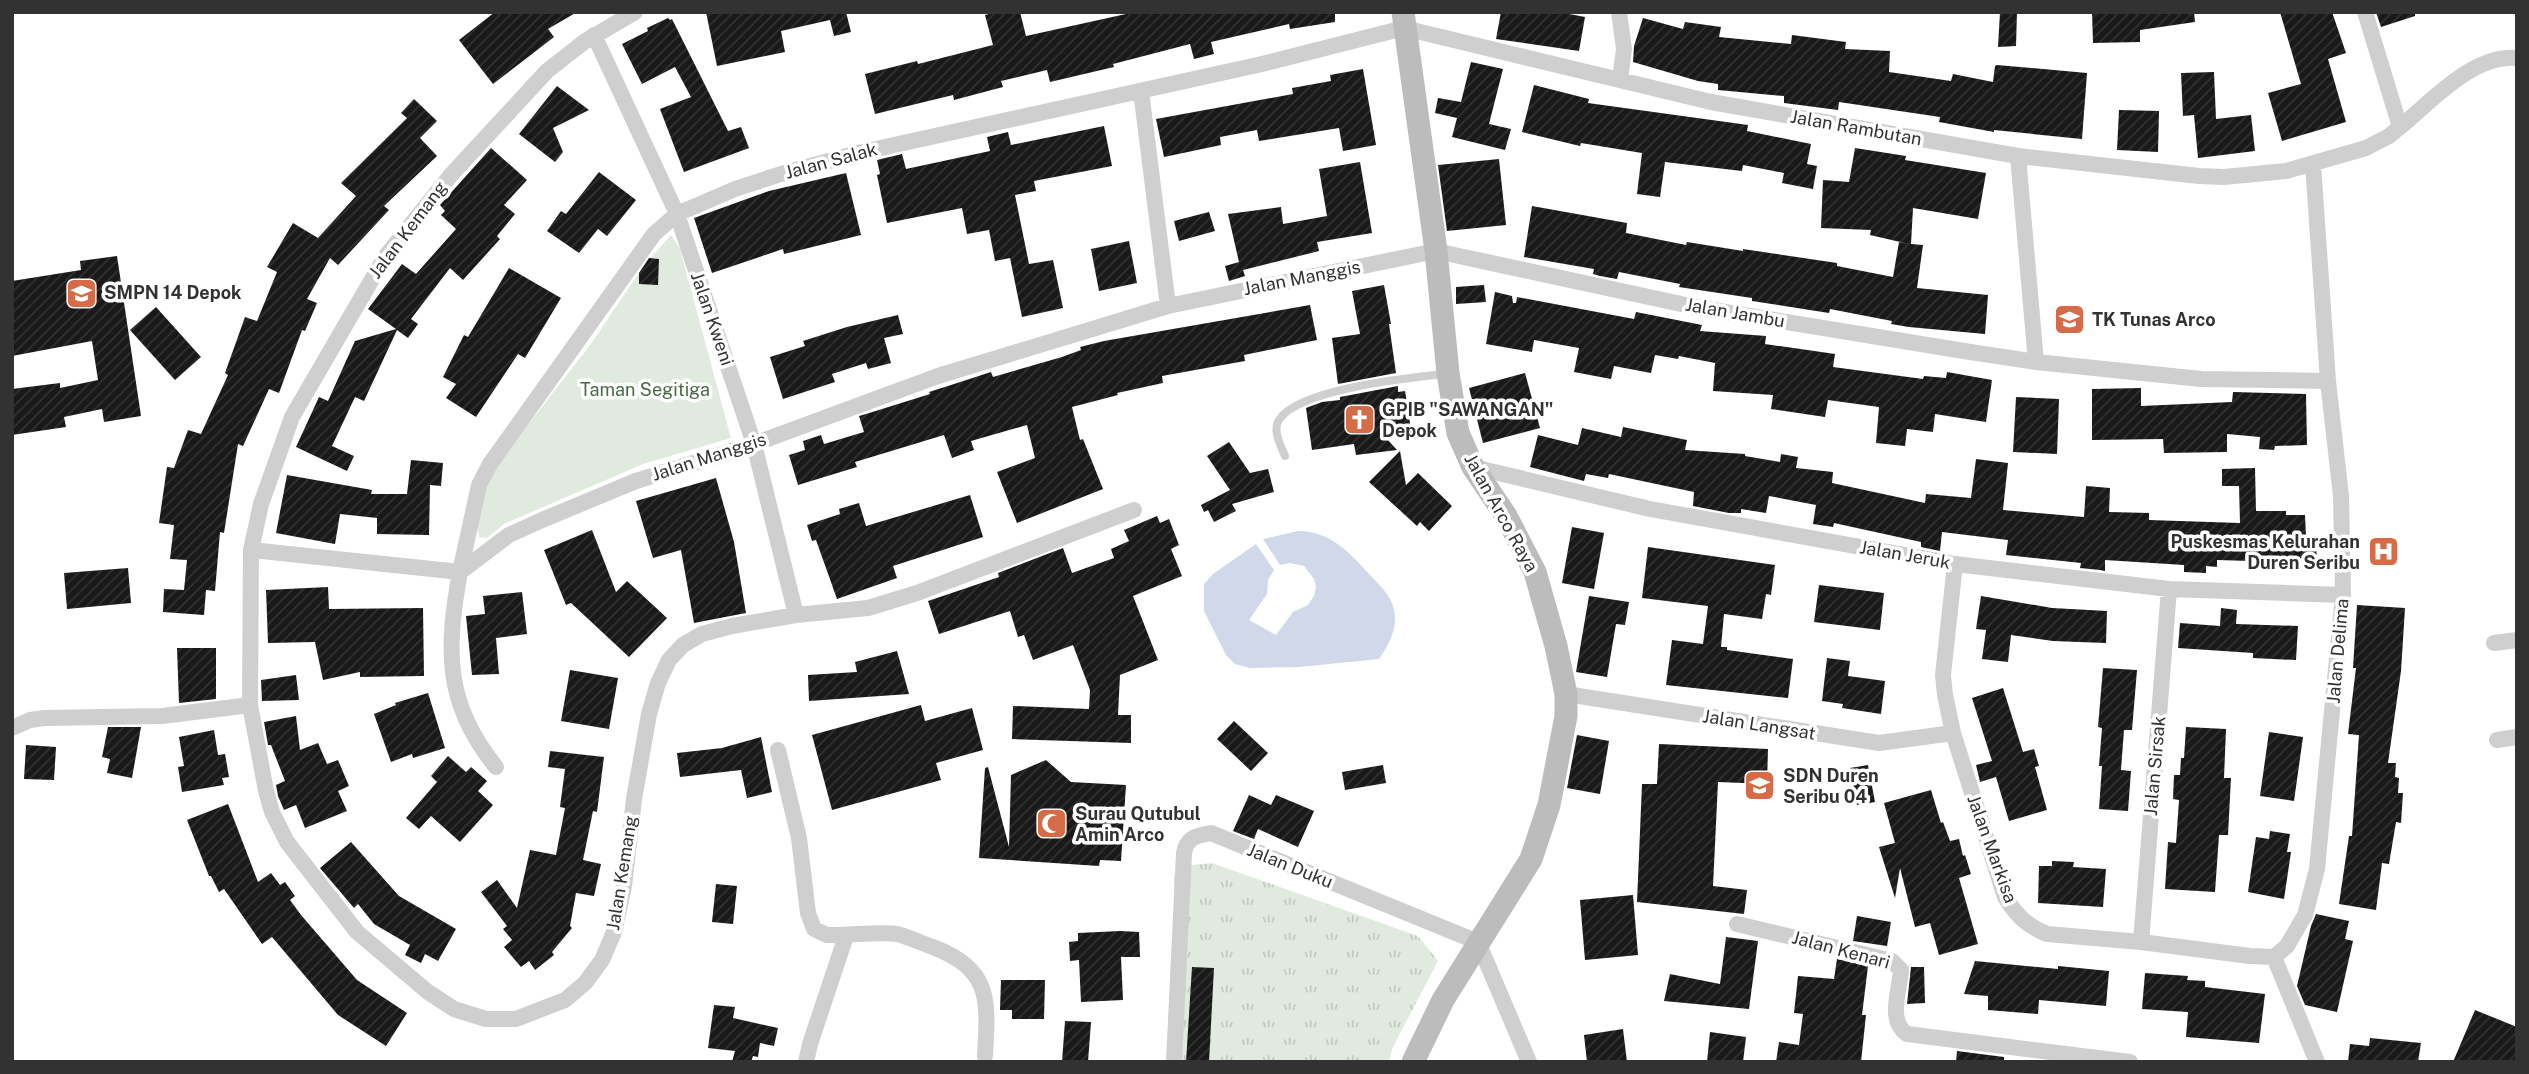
<svg xmlns="http://www.w3.org/2000/svg" width="2529" height="1074" font-family="'Public Sans',sans-serif">
  <style>
    .grass { fill: url(#grass-tufts) }
    .park { fill: #e1eadf }
    .water { fill: #d0d8ea }
    .building { fill: url(#building-hatch) }
    .lines { fill: none; stroke-linecap: round; stroke-linejoin: round }
    .lane { stroke: #cfcfcf; stroke-width: 8 }
    .street { stroke: #cfcfcf; stroke-width: 16 }
    .secondary { stroke: #bcbcbc; stroke-width: 23 }
    .labels { text-anchor: middle; stroke-width: 7; stroke-linejoin: round; paint-order: stroke }
    .street-label { font-size: 18px; fill: #323232; stroke: #fff }
    .poi-label { font-size: 18px; font-weight: bold; fill: #323232; stroke: #fff; text-anchor: start }
    .park-label { font-size: 18px; fill: #486a43; stroke: #fff }
  </style>
  <defs>
    <pattern id="grass-tufts" width="24" height="20" patternUnits="userSpaceOnUse" patternTransform="scale(1.75)"><rect width="24" height="20" fill="#e1eadf"/><path d="M3 7l-1-3M5 7V3M7 7l1-3M15 17l-1-3M17 17v-4M19 17l1-3" fill="none" stroke="#c2c9c0"/></pattern>
    <pattern id="building-hatch" width="6" height="6" patternUnits="userSpaceOnUse" patternTransform="scale(1.75)"><rect width="6" height="6" fill="#191919"/><path d="M-1 1l2-2M0 6l6-6M5 7l2-2" fill="none" stroke="#323232"/></pattern>
  </defs>
  <rect width="100%" height="100%" fill="#fff"/>
  <path class="grass" d="M1212 863 1418 936 1438 961 1393 1047 1388 1062H1176L1174 876 1191 865Z"/>
  <path class="park" d="M671 235 680 249 731 438 643 464 504 524 487 538 479 537 477 527 486 478 588 348 645 264Z"/>
  <path class="water" d="M1298 531C1330 531 1349 552 1369 574 1382 588 1395 598 1395 619 1395 634 1387 647 1379 659L1299 667 1250 668 1235 664 1226 655 1204 611V584L1213 574 1256 544 1274 570 1268 580 1267 594 1249 620 1276 635 1293 612 1308 605 1314 596 1316 587 1314 579 1304 566 1290 563 1280 565 1263 539Z"/>
  <path class="building" d="M495 12H577L548 29 554 37 493 84 459 40Z
    M706 12H846L851 32 834 36 830 20 781 31 785 52 717 66Z
    M997 12H1020L1026 36 1135 12H1335V22L1290 29 1289 24 1211 42 1214 54 1194 59 1190 44 1113 64 1114 67 1050 82 1047 70 1001 81 1003 87 954 100 953 95 875 114 865 74 917 61 918 64 993 45 985 15Z
    M1501 12H1559L1585 17 1579 51 1496 39Z
    M2000 12H2017L2016 46 1998 47Z
    M2092 12H2194L2195 22 2140 30V42L2093 43Z
    M2280 12H2332L2346 53 2328 59 2346 122 2282 141 2268 93 2301 84Z
    M2376 12H2415V16L2381 27Z
    M668 18 670 20 672 19 728 131 741 127 749 148 684 172 660 109 691 97 675 67 642 84 622 44 648 31 647 28Z
    M1643 18 1683 29 1685 22 1721 27 1719 37 1791 44 1792 35 1846 42 1845 49 1890 51 1889 72 1951 81 1953 74 1993 82 1995 66 1997 65 2087 73 2082 139 1994 130V132L1939 122 1940 117 1839 102 1838 110 1784 103V96L1718 90V84L1698 81 1633 62 1634 46Z
    M1471 62 1503 69 1489 124 1511 129 1505 150 1452 137 1457 118 1435 113 1438 98 1461 102Z
    M1363 69 1376 145 1343 151 1339 128 1259 141 1257 130 1220 137 1221 145 1164 157 1156 119 1293 94 1292 88 1331 81 1330 75Z
    M2214 72 2216 119 2251 115 2255 151 2198 158 2194 115 2183 116 2181 73Z
    M1534 85 1589 99 1588 103 1748 125 1747 131 1811 144 1807 164 1817 166 1813 189 1782 183 1784 173 1743 165 1742 171 1665 162 1660 197 1637 194 1642 153 1581 143 1580 146 1522 132Z
    M557 86 589 110 553 128 563 152 555 162 519 134Z
    M414 99 437 121 420 138 437 156 384 206 389 210 338 265 330 258 307 299 317 303 305 331 302 330 279 393 269 389 243 446 238 444 224 533 220 532 215 591 206 590 204 615 163 612 164 589 184 590 187 560 170 559 174 525 159 523 167 467 174 468 188 430 201 434 228 375 225 373 245 317 257 321 277 272 267 267 293 223 318 238 356 196 341 183 407 118 401 113Z
    M2119 110 2159 111 2158 152 2117 150Z
    M1104 126 1112 166 1034 181 1036 191 1015 195 1029 264 1053 260 1063 308 1022 317 1010 258 995 261 989 230 967 234 962 208 887 223 877 175 880 174 877 160 902 154 906 169 990 151 987 137 1008 132 1011 145Z
    M491 148 527 180 504 205 515 214 497 236 500 239 463 280 450 268 411 319 418 324 408 338 397 330 364 401 355 397 332 446 354 456 347 471 296 447 319 397 328 401 355 341 396 329 368 309 402 264 416 274 456 229 441 215 445 211 440 205Z
    M1855 148 1906 156 1905 160 1986 173 1978 219 1913 208 1911 244 1923 245 1917 288 1988 295 1985 334 1909 327 1891 324 1892 321 1830 309 1829 313 1752 301V298L1679 287 1680 284 1619 272 1617 279 1600 276 1593 274 1594 269 1524 257 1532 206 1627 223 1626 233 1686 245 1687 242 1743 251V249L1837 263V266L1893 277 1899 242 1909 244 1870 235 1871 230 1821 228 1823 180 1849 182Z
    M1499 159 1506 225 1447 231 1438 165Z
    M1360 162 1372 233 1317 242 1319 251 1243 270 1245 276 1229 281 1225 266 1239 262 1228 214 1281 207 1283 224 1327 216 1319 169Z
    M599 172 636 200 607 236 598 229 579 253 547 231 561 211 566 214Z
    M846 173 861 235 784 254 783 249 712 273 694 218 769 191Z
    M1209 212 1215 231 1179 241 1174 221Z
    M1129 241 1137 283 1099 291 1091 249Z
    M117 256 141 416 104 422 102 409 64 417 66 427 12 435V389L60 383V388L98 380 92 341 12 356V281L81 270 80 261Z
    M649 258 659 259 658 285 639 284V273Z
    M509 268 561 298 525 358 518 354 476 417 446 398 456 384 443 377 464 335 468 337Z
    M1384 285 1391 324H1389L1396 373 1338 384 1332 338 1360 334 1352 291Z
    M1484 285 1486 302 1456 304V287Z
    M1495 292 1512 296 1513 303H1516L1517 297 1634 319 1636 312 1702 325 1700 331 1766 336 1765 344 1835 354 1833 367 1923 379 1924 376 1946 378 1947 372 1992 380 1986 422 1935 414 1933 432 1907 429 1905 446 1876 443 1879 407 1828 400 1825 417 1771 409 1773 395 1713 391 1715 363 1679 356 1678 359 1655 355 1651 373 1614 366 1611 379 1574 372 1579 348 1534 340 1532 352 1486 344Z
    M1310 305 1317 340 1244 355 1245 361 1162 376 1163 383 1117 393 1118 395 1072 407 1080 440 1083 439 1103 489 1017 523 997 472 1035 458 1027 425 971 441 974 450 952 458 944 435 855 462 857 467 798 485 789 455 805 450 803 441 821 435 824 444 864 432 859 416 866 414 930 394 929 392 951 385 991 372 993 377 1062 357 1081 350 1080 347 1104 341Z
    M156 307 201 357 175 380 130 330Z
    M898 315 903 334 884 338 891 363 868 369 866 363 832 374 835 382 783 399 770 357 805 346 803 341 847 327Z
    M1525 373 1540 428 1483 443 1469 388Z
    M1398 386V392L1405 391 1412 436 1387 439 1397 450 1356 455 1354 444 1312 450 1306 408 1322 402 1340 400V397Z
    M2141 388V406L2232 402 2233 392 2306 394 2307 445 2275 446 2274 450 2259 449 2260 437 2227 434V452L2164 453 2163 439 2092 440V389Z
    M2016 397 2059 399 2057 454 2013 452Z
    M1623 427 1687 440 1685 450 1745 454V456L1780 462 1781 454 1798 457 1796 468 1833 472 1832 483 1925 503 1926 494 1971 498 1976 459 2008 463 2003 510 2084 517 2086 486 2110 488 2109 512 2149 513V520L2240 523 2239 486H2222V469L2255 468 2256 511H2286V515H2305L2306 536 2316 535 2317 568H2251V561L2217 560V567L2206 566V573L2184 572V565L2105 560V571L2100 570 2080 568 2081 563 2006 555 2008 540 1942 532 1940 551 1921 547V542L1834 523 1833 527 1813 524 1816 505 1769 496 1766 513 1741 509V513H1729L1693 506 1694 492 1609 474 1608 478 1586 474 1584 481 1530 467 1538 435 1578 445 1582 428 1621 437Z
    M1229 442 1250 473 1268 469 1274 492 1232 504 1236 511 1214 522 1208 510 1204 512 1201 505 1230 490 1207 456Z
    M1400 451 1406 485 1418 473 1452 506 1429 531 1420 522 1417 526 1369 482Z
    M411 460 443 463 441 486 430 485 429 535 377 534V518L340 514 335 544 276 533 287 475 372 490 371 494H407Z
    M716 478 734 542 746 613 694 623 681 550 653 558 636 501Z
    M970 495 983 537 893 566 897 578 837 599 816 540 812 541 807 525 840 514 839 509 859 503 866 526Z
    M1157 516 1160 523 1169 519 1179 545 1171 549 1182 576 1133 596 1158 660 1120 675 1118 715H1131V743L1012 739 1013 706 1089 709 1090 690 1073 645 1033 660 1024 635 1018 637 1010 611 939 634 928 601 999 577 998 573 1063 548 1072 573 1114 558 1111 549 1129 541 1124 530Z
    M1572 527 1604 533 1594 589 1562 583Z
    M592 530 616 592 627 581 667 618 629 657 571 603 566 605 544 550Z
    M1648 547 1775 565 1771 595 1766 594 1762 619 1724 614 1721 647H1727V650L1793 659 1788 698 1666 685 1672 640 1703 644 1708 606 1642 598Z
    M128 568 131 603 67 609 64 573Z
    M1819 585 1884 593 1880 630 1814 622Z
    M328 587 329 609 423 608 424 676 360 677V672L323 680 315 642 268 643 266 590Z
    M522 592 527 634 496 638 499 674 472 675 466 616 485 614 483 596Z
    M1589 596 1629 602 1625 625 1616 624 1607 677 1576 672Z
    M1981 596 2052 608 2107 611 2106 643 2053 641 2011 635 2008 662 1982 659 1986 630 1976 629Z
    M2357 605 2405 608 2401 671 2388 763H2396L2395 777 2399 778 2398 793H2403L2401 823 2396 822 2389 864 2382 863 2376 910 2339 904 2349 836H2352L2359 735 2348 734 2356 668H2353Z
    M2221 608 2237 610 2236 624 2298 626 2296 660 2253 658V653L2178 648 2180 623 2220 626Z
    M177 648H216V699L179 703Z
    M897 651 909 694 809 701 808 675 857 672 855 662Z
    M1827 658 1850 661 1848 676 1885 681 1881 714 1842 708 1843 704 1822 701Z
    M2103 668 2137 670 2132 730H2124L2121 770 2131 771 2128 811 2099 809 2102 766H2099L2102 728 2098 727Z
    M570 670 618 678 609 729 561 721Z
    M296 675 299 700 262 701 261 680Z
    M2003 688 2023 752 2034 749 2039 766 2035 767 2047 810 2009 821 1996 777 1980 782 1976 765 1992 761 1972 698Z
    M428 693 445 748 413 758 412 754 391 762 374 714 396 705 395 703Z
    M921 705 925 721 972 708 983 750 936 763 941 780 832 810 812 735Z
    M296 716 300 750 318 743 327 764 338 760 349 786 338 791 347 811 305 828 296 805 284 810 278 796 276 785 285 781 271 745H268L264 722Z
    M1234 721 1268 753 1251 771 1217 739Z
    M108 727H141L132 778 107 773 110 759 102 757Z
    M2186 727 2226 729 2224 778H2231L2228 835H2219L2215 892 2165 889 2168 842 2176 843 2179 800 2173 799 2174 775H2180L2181 758H2184Z
    M214 730 218 755 225 754 229 777 222 778 224 785 182 792 178 767 184 766 179 737Z
    M2269 732 2303 737 2294 801 2260 796Z
    M1577 735 1609 741 1600 794 1567 788Z
    M761 737 772 792 747 798 741 770 680 777 677 753 722 748Z
    M1659 744 1768 749 1767 784 1718 782 1713 886 1747 890 1744 914 1637 902 1642 784H1657Z
    M26 745 56 747 54 780 24 779Z
    M550 751 604 757 597 812 593 811 583 860 601 864 594 896 576 893 570 926 572 928 552 952 554 955 535 970 529 961 521 967 504 947 512 940 503 929 507 926 481 892 497 880 517 908 530 850 556 855 565 808 560 807 565 769 548 767Z
    M448 756 466 772 471 767 487 781 478 791 493 805 460 842 431 816 419 829 406 818 437 782 431 776Z
    M1046 760 1071 782 1126 785 1121 861 1100 860 1099 866 979 858 985 768 988 767 1009 847 1011 775Z
    M1383 765 1386 783 1345 790 1342 772Z
    M1868 765 1875 802 1857 805 1850 768Z
    M1931 790 1941 823 1943 822 1950 841 1959 839 1963 856 1965 855 1971 874 1959 878 1978 944 1939 955 1930 923 1915 927 1900 868 1895 898 1879 847 1895 843 1884 803Z
    M1249 795 1271 805 1276 795 1314 811 1298 847 1258 829 1254 839 1233 831Z
    M228 804 258 882 271 873 280 885 285 882 295 896 290 900 301 915 357 980 407 1013 386 1046 338 1015 272 937 262 944 224 889 219 892 211 876H209L187 820Z
    M2270 831 2290 834 2287 852H2291L2284 899 2248 892 2256 837 2269 839Z
    M351 842 399 896 456 929 438 961 425 954 421 963 405 955 410 945 374 924 358 904 354 908 320 868Z
    M2052 861 2074 862 2073 867 2106 869 2103 907 2038 903 2039 866H2052Z
    M716 884 737 886 733 924 712 922Z
    M1633 895 1638 955 1585 960 1580 900Z
    M2316 914 2349 921 2345 939 2353 941 2337 1012 2305 1005 2297 986 2311 926Z
    M1857 916 1891 922 1887 946 1853 941Z
    M1120 931 1139 932 1140 957H1121L1123 1000 1081 1002 1079 960 1070 961 1069 942 1078 941V933Z
    M1726 937 1758 941 1749 1009 1664 1001 1670 974 1720 984Z
    M1837 959 1868 966 1862 1015H1866L1861 1062H1776L1779 1042 1799 1045 1803 1014 1794 1013 1798 976 1834 979Z
    M1975 961 2058 969V966L2109 971 2106 1006 2039 1000 2038 1014 1988 1010V996L1964 994Z
    M1192 967 1214 968 1209 1062H1186Z
    M1911 967H1924L1925 1003 1907 1004Z
    M2145 973 2188 976 2187 980 2205 981V987L2265 994 2259 1043 2186 1037 2188 1012 2142 1009Z
    M1001 980H1045L1044 1019H1012V1010H1000Z
    M714 1005 735 1007 733 1018 778 1028 774 1046 760 1043 758 1057 753 1056 751 1062H732L735 1051 708 1048Z
    M2475 1010 2517 1027V1062H2453Z
    M1065 1021 1091 1022 1088 1062H1062Z
    M1623 1029 1627 1062H1587L1584 1035Z
    M1710 1032 1746 1037 1743 1062H1707Z
    M2370 1038 2421 1043 2418 1062H2348L2350 1044 2369 1046Z
    M1957 1051 2004 1057V1062H1956Z"/>
  <g class="lines">
    <path class="lane" d="M1285 456C1281 446 1272 430 1279 420 1298 389 1408 378 1445 374"/>
    <path class="street" d="M635 12 584 42 547 71 450 176 385 257 292 417 261 504 251 550 250 705 266 791 272 812 287 842 357 932 428 992 454 1009 486 1019H516L565 1000 585 983 602 960 614 932 624 886 634 799 649 714 658 683 669 660 683 645 702 634 732 626 796 615 868 608 917 593 1134 510
      M1619 12 1624 49 1620 80
      M594 35 677 214 754 444 796 615
      M1141 91 1168 306
      M2400 127C2432 101 2473 54 2517 58
      M2018 156 2036 362
      M1473 467 1650 509 1955 564 2169 589 2343 595
      M251 550 460 572 479 485 490 464 654 234 677 214 735 189 781 174 858 153 1262 64 1404 28 1711 102 2018 156 2199 176 2224 177 2286 171 2366 148 2389 136 2400 127 2365 12
      M1955 564 1943 675 1945 695 1953 733 2005 897C2016 915 2027 926 2047 934L2141 942 2250 956 2274 957
      M2494 643 2517 640
      M1566 694 1879 743 1953 733
      M12 728 30 720 44 718 162 716 250 705
      M2497 740 2517 737
      M778 750 799 838 808 913 814 929 827 935C846 936 881 931 897 934 909 937 921 943 933 947 992 970 988 1000 985 1056
      M496 767C444 703 446 649 460 572L509 535 542 520 636 481 754 444 938 376 1168 306 1436 251 1695 307 1964 351 2036 362 2201 379 2328 381
      M1737 924 1892 961 1901 970C1900 989 1887 1021 1907 1034L2130 1062
      M2141 942 2169 589
      M2274 957 2287 946 2305 915 2317 869 2343 595 2341 496 2328 381 2313 164
      M2274 957 2317 1062
      M806 1062 810 1044 846 936
      M1174 1062 1184 853C1187 837 1196 836 1211 833L1478 942 1529 1062"/>
    <path class="secondary" d="M1403 12 1436 251 1448 373 1458 433 1473 467 1506 516 1535 572 1556 646 1566 694V716L1549 805 1531 859 1443 1000 1413 1062"/>
  </g>
  <defs>
    <symbol id="school-square" viewBox="-11 -11 22 22"><rect x="-9" y="-9" width="18" height="18" rx="4" fill="#d56b47" stroke="#fff"/><path d="M0-5L7-2L0 1L-7-2ZM-4 1L0 2.5L4 1V4Q0 6-4 4Z" fill="#fff"/></symbol>
    <symbol id="church-square" viewBox="-11 -11 22 22"><rect x="-9" y="-9" width="18" height="18" rx="4" fill="#d56b47" stroke="#fff"/><path d="M-1.2-6h2.4v3.5h3.3v2.4h-3.3V6h-2.4V-.1h-3.3v-2.4h3.3Z" fill="#fff"/></symbol>
    <symbol id="hospital-square" viewBox="-11 -11 22 22"><rect x="-9" y="-9" width="18" height="18" rx="4" fill="#d56b47" stroke="#fff"/><path d="M-5-5h3v3.5h4V-5h3V5h-3V1.5h-4V5h-3Z" fill="#fff"/></symbol>
    <symbol id="mosque-square" viewBox="-11 -11 22 22"><rect x="-9" y="-9" width="18" height="18" rx="4" fill="#d56b47" stroke="#fff"/><path d="M3.5-4.9A6 6 0 1 0 3.5 4.9A5 5 0 1 1 3.5-4.9Z" fill="#fff"/></symbol>
  </defs>
  <g fill-rule="evenodd">
    <use href="#school-square" x="64" y="276" width="35" height="35"/>
    <use href="#school-square" x="2052" y="302" width="35" height="35"/>
    <use href="#church-square" x="1342" y="402" width="35" height="35"/>
    <use href="#hospital-square" x="2366" y="534" width="35" height="35"/>
    <use href="#school-square" x="1742" y="768" width="35" height="35"/>
    <use href="#mosque-square" x="1034" y="806" width="35" height="35"/>
  </g>
  <g class="labels">
    <g class="street-label">
      <text transform="translate(1856 128) rotate(10)" y="6">Jalan Rambutan</text>
      <text transform="translate(831 161) rotate(-15)" y="6">Jalan Salak</text>
      <text transform="translate(408 230) rotate(-53)" y="6">Jalan Kemang</text>
      <text transform="translate(1302 278) rotate(-11)" y="6">Jalan Manggis</text>
      <text transform="translate(1735 313) rotate(10)" y="6">Jalan Jambu</text>
      <text transform="translate(712 319) rotate(71)" y="6">Jalan Kweni</text>
      <text transform="translate(709 457) rotate(-18)" y="6">Jalan Manggis</text>
      <text transform="translate(1501 513) rotate(61)" y="6">Jalan Arco Raya</text>
      <text transform="translate(1905 555) rotate(10)" y="6">Jalan Jeruk</text>
      <text transform="translate(2338 651) rotate(-85)" y="6">Jalan Delima</text>
      <text transform="translate(1759 725) rotate(9)" y="6">Jalan Langsat</text>
      <text transform="translate(2155 766) rotate(-85)" y="6">Jalan Sirsak</text>
      <text transform="translate(1992 849) rotate(70)" y="6">Jalan Markisa</text>
      <text transform="translate(1290 866) rotate(22)" y="6">Jalan Duku</text>
      <text transform="translate(622 873) rotate(-81)" y="6">Jalan Kemang</text>
      <text transform="translate(1841 950) rotate(15)" y="6">Jalan Kenari</text>
    </g>
    <g class="poi-label">
      <text x="104" y="299">SMPN 14 Depok</text>
      <text x="2092" y="326">TK Tunas Arco</text>
      <text x="1382" y="416">GPIB "SAWANGAN"<tspan x="1382" dy="21">Depok</tspan></text>
      <text x="2360" y="548" text-anchor="end">Puskesmas Kelurahan<tspan x="2360" dy="21">Duren Seribu</tspan></text>
      <text x="1783" y="782">SDN Duren<tspan x="1783" dy="21">Seribu 04</tspan></text>
      <text x="1075" y="820">Surau Qutubul<tspan x="1075" dy="21">Amin Arco</tspan></text>
    </g>
    <g class="park-label">
      <text x="645" y="396">Taman Segitiga</text>
    </g>
  </g>
  <rect width="2529" height="1074" fill="none" stroke="#323232" stroke-width="28"/>
</svg>
